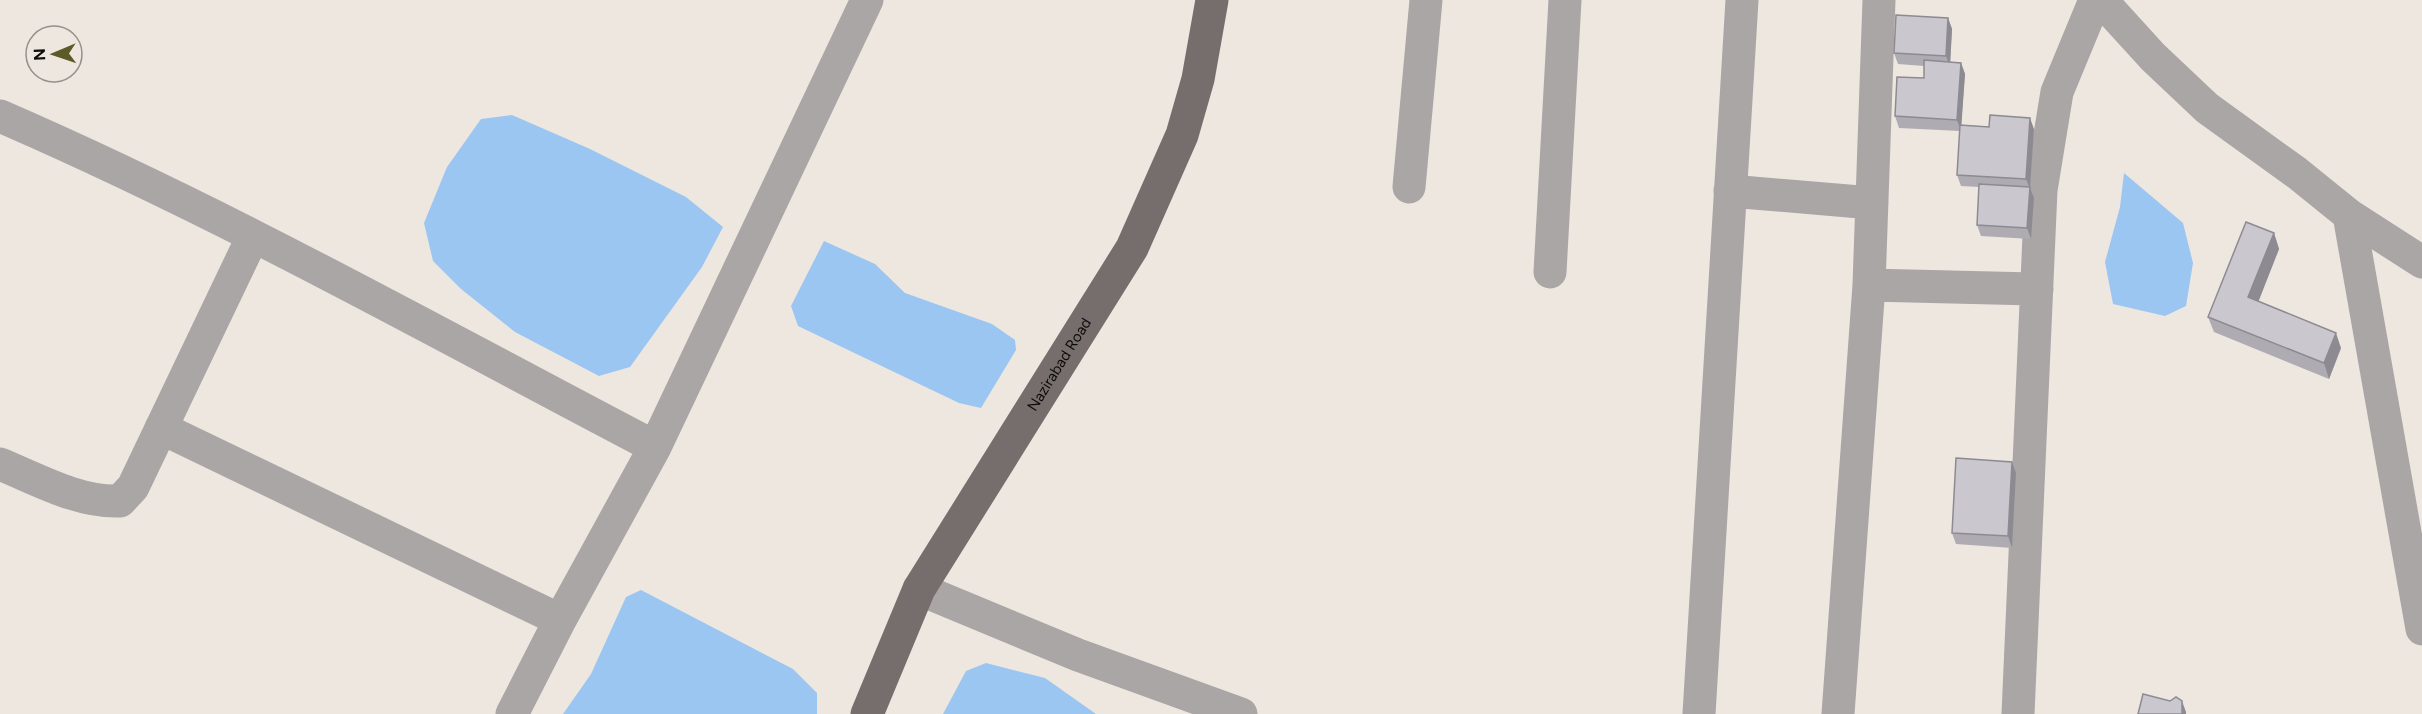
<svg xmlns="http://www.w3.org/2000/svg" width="2422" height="714" font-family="Figtree,sans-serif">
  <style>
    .water { fill: #9bc6f1 }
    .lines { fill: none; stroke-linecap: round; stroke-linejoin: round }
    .minor { stroke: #aaa6a5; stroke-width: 33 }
    .major { stroke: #766e6d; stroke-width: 33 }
    .wall { fill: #aeabb2 }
    .shaded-wall { fill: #8d8b91 }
    .building { fill: #cac7cf; stroke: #8d8b91; stroke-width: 1.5 }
    .labels { text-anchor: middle; stroke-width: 4.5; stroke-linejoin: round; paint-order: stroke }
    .street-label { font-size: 15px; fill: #0e0c09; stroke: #ede7e0 }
  </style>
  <rect width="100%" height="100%" fill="#ede7e0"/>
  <path class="water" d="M512 115 590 149 686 197 723 227 702 267 630 367 599 376 515 332 461 289 433 261 424 223 447 167 481 119Z
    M2124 173 2183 223 2193 263 2186 306 2165 316 2113 304 2105 262 2120 207Z
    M824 241 875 264 905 293 992 324 1015 340 1016 350 981 408 959 403 798 326 791 306Z
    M641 590 793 669 817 693V714H563L591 674 626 597Z
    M986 663 1045 678 1096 714H943L966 671Z"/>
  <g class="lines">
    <path class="minor" d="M2101 0 2153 57 2207 108 2297 173 2349 215 2422 262
      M0 116C224 213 439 334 655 447
      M1409 187 1426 0
      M1730 191 1872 203
      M2349 215 2422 629
      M1550 272 1565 0
      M1869 285 2037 289
      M161 428 560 620
      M0 464C37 479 79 503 120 501L133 487 253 236
      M919 589 1078 655 1241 714
      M512 714 560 620 655 447 867 0
      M1699 714 1742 0
      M1838 714 1869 285 1879 0
      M2018 714 2041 190 2057 92 2095 0"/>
    <path class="major" id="s1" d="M867 714 919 589 1132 248 1182 135 1198 79 1212 0"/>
  </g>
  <path class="wall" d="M1948 18 1952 29 1950 62 1961 63 1965 74 1961 125 2034 129 2030 188 2034 198 2031 239 1981 236 1977 225 1979 187 1961 186 1957 175 1960 131 1899 128 1895 116 1924 78V66L1898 64 1894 53Z
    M2274 233 2279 249 2258 301 2341 348 2329 379 2214 332 2208 317Z
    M2016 473 2012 548 1956 544 1952 533Z"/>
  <path class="shaded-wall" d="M1948 18 1952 29 1950 67 1946 56Z
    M1961 63 1965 74 1961 131 1957 120Z
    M2030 118 2034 129 2030 188 2034 198 2031 239 2027 228 2030 189 2026 179Z
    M2274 233 2279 249 2254 313 2248 297Z
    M2336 333 2341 348 2329 379 2324 363Z
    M2012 462 2016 473 2012 548 2008 536Z
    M2182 701 2186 712V714H2182Z"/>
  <path class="building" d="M1896 15 1948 18 1946 56 1894 53Z
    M1924 60 1961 63 1957 120 1895 116 1897 77 1924 78Z
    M1990 115 2030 118 2026 179 1957 175 1960 125 1989 127Z
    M1979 184 2030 187 2027 228 1977 225Z
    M2246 222 2274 233 2248 297 2336 333 2324 363 2208 317Z
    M1956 458 2012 462 2008 536 1952 533Z
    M2143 694 2170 701 2176 697 2182 701V714H2138Z"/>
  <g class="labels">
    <g class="street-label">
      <text dy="5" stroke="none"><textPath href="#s1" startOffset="400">Nazirabad Road</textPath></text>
    </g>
  </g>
  <g transform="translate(54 54) rotate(268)"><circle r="28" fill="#ede7e0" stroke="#948f8a" stroke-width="1.5"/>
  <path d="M0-4.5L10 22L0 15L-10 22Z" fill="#5c5b28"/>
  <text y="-9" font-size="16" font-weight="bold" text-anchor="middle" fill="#0e0c09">N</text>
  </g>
</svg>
